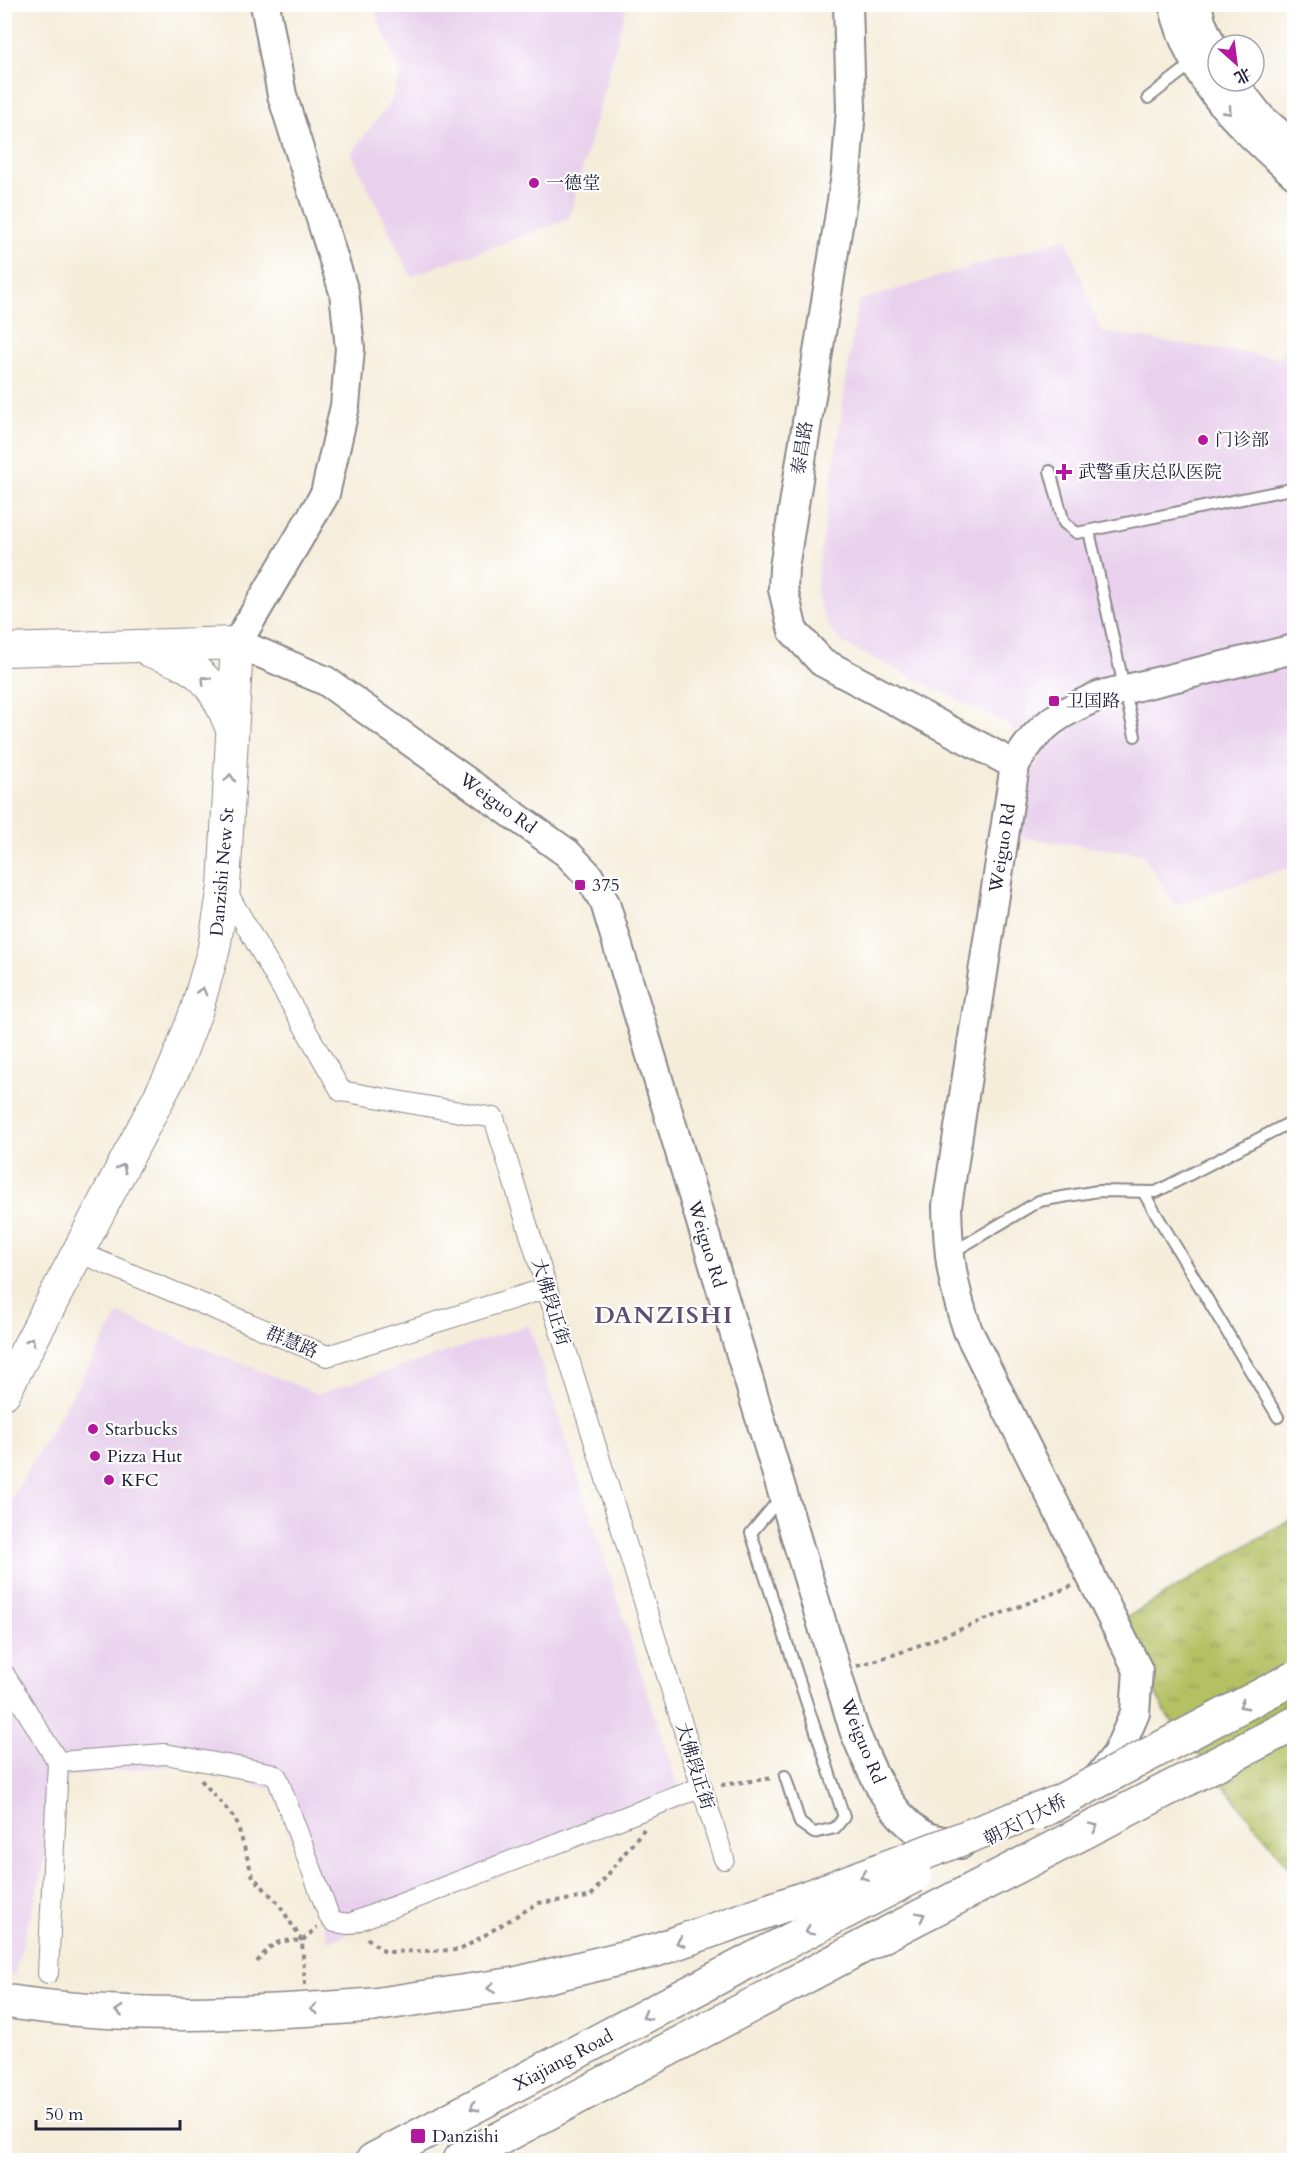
<svg xmlns="http://www.w3.org/2000/svg" width="1299" height="2165" font-family="Cardo,'Noto Serif SC',serif">
  <style>
    .built { fill: #e9d1ed }
    .grass { fill: url(#grass-tufts); stroke: #6b7250; stroke-width: 1.5 }
    .lines { fill: none; stroke-linecap: round; stroke-linejoin: round }
    .lane-casing { stroke: #8c888a; stroke-width: 14 }
    .street-casing { stroke: #8c888a; stroke-width: 22 }
    .secondary-casing { stroke: #8c888a; stroke-width: 32 }
    .primary-casing { stroke: #8c888a; stroke-width: 34 }
    .highway-casing { stroke: #8c888a; stroke-width: 36 }
    .path { stroke: #8c888a; stroke-width: 4; stroke-dasharray: 4.5 4.5; stroke-linecap: butt }
    .lane { stroke: #fff; stroke-width: 10 }
    .street { stroke: #fff; stroke-width: 20 }
    .secondary { stroke: #fff; stroke-width: 28 }
    .primary { stroke: #fff; stroke-width: 32 }
    .highway { stroke: #fff; stroke-width: 33 }
    .highway-bridge-casing { stroke: #8c888a; stroke-width: 36; stroke-linecap: butt }
    .highway-bridge { stroke: #fff; stroke-width: 33 }
    .oneway { stroke: #9c9ca7 }
    .poi-dot { fill: #b5179e; stroke: #fff; stroke-width: 2 }
    .labels { text-anchor: middle; stroke-width: 4.5; stroke-linejoin: round; paint-order: stroke }
    .poi-label { font-size: 18px; fill: #22223b; stroke: #fff; text-anchor: start }
    .street-label { font-size: 18px; fill: #22223b; stroke: #fff }
    .district-label { font-size: 24px; font-weight: bold; letter-spacing: 1.5px; fill: #604d74; stroke: #fff }
  </style>
  <defs>
    <pattern id="grass-tufts" width="24" height="20" patternUnits="userSpaceOnUse" patternTransform="scale(1.5)"><rect width="24" height="20" fill="#b4c164"/><path d="M3 7l-1-3M5 7V3M7 7l1-3M15 17l-1-3M17 17v-4M19 17l1-3" fill="none" stroke="#929c54"/></pattern>
  </defs>
  <rect width="100%" height="100%" fill="#fff"/>
  <filter id="ink" filterUnits="userSpaceOnUse"><feTurbulence type="fractalNoise" baseFrequency=".0167" numOctaves="2"/><feDisplacementMap in="SourceGraphic" scale="12" xChannelSelector="R" yChannelSelector="G"/><feConvolveMatrix kernelMatrix="1 2 1 2 8 2 1 2 1" color-interpolation-filters="sRGB"/></filter>
  <filter id="wash" filterUnits="userSpaceOnUse"><feTurbulence type="fractalNoise" baseFrequency=".008" numOctaves="4" result="noise"/><feDisplacementMap in="SourceGraphic" scale="24" xChannelSelector="R" yChannelSelector="G"/><feGaussianBlur stdDeviation="1.35" result="paint"/><feColorMatrix in="noise" values="0 0 0 0 0 0 0 0 0 0 0 0 0 0 0 0 0 1.4 0 .05"/><feComposite in="paint" operator="in"/></filter>
  <g filter="url(#wash)">
    <rect width="100%" height="100%" fill="#f5edda"/>
    <path class="built" d="M372 5H627L569 219 411 276 351 153 391 101 401 74Z
      M1067 238 1101 332 1279 358 1294 334V866L1175 905 1143 854 1018 837 1023 793 1030 773 1041 757 1005 723 844 644 831 631 818 602 816 586 858 301Z
      M119 1314 318 1394 529 1325 684 1805 329 1941 274 1790 180 1765 68 1776 14 1976 5 1974V1510Z"/>
    <path class="grass" d="M1294 1517V1874L1167 1715 1119 1622Z"/>
  </g>
  <g filter="url(#ink)">
    <g class="lines">
      <defs>
        <path id="lane" d="M1148 98 1193 63
          M1050 471 1064 523 1077 533 1286 490
          M1089 531 1135 736
          M1143 1192 1278 1417
          M953 1252 1039 1201 1098 1191 1156 1192 1289 1123 1294 1128
          M781 1497 751 1533 844 1817 835 1828 814 1833 800 1823 785 1776"/>
        <path id="street" d="M224 887 341 1091 494 1118 724 1859
          M78 1252 327 1356 547 1288
          M4 1674 58 1762 48 1973
          M58 1762 165 1754 270 1773 277 1777 329 1916 335 1922 349 1924 702 1787"/>
        <path id="secondary" d="M265 4 282 95 344 292 350 348 345 406 325 494 237 643 326 681 567 853 588 875 605 903 854 1730C870 1768 887 1813 924 1835 934 1841 950 1841 961 1844
          M848 4 851 109 846 175 784 568 783 589 793 631 822 662 1015 765
          M1173 4C1193 85 1235 121 1294 174
          M1197 4 1201 22 1218 59
          M1232 81 1261 118 1282 136
          M1095 1782 1117 1754 1135 1713 1138 1670 968 1331C952 1285 948 1254 947 1206L1015 765C1036 726 1061 712 1101 695L1294 649"/>
        <path id="primary" d="M4 650 237 643 224 887 214 948 197 1009 175 1067 4 1393
          M150 651C200 668 212 678 231 727"/>
        <path id="highway" d="M4 2001C126 2020 251 2014 373 2005
          M373 2160 753 1959
          M459 2160 892 1931 1294 1724"/>
      </defs>
      <use href="#lane" class="lane-casing"/>
      <use href="#street" class="street-casing"/>
      <use href="#secondary" class="secondary-casing"/>
      <use href="#primary" class="primary-casing"/>
      <use href="#highway" class="highway-casing"/>
      <path class="path" d="M857 1666 899 1653 1072 1586
        M201 1780 236 1820 253 1877 279 1904 302 1941
        M721 1785 773 1778
        M367 1938 385 1952 460 1950 538 1903 590 1897 644 1829
        M257 1962C272 1943 277 1939 301 1941
        M305 1985 302 1941 317 1927"/>
      <use href="#lane" class="lane"/>
      <use href="#street" class="street"/>
      <use href="#secondary" class="secondary"/>
      <use href="#primary" class="primary"/>
      <use href="#highway" class="highway"/>
      <defs>
        <path id="highway-bridge" d="M1036 1814 1294 1678
          M753 1959 915 1876
          M373 2005 515 1984 656 1950 819 1893 1056 1803"/>
      </defs>
      <use href="#highway-bridge" class="highway-bridge-casing"/>
      <use href="#highway-bridge" class="highway-bridge"/>
    </g>
    <defs><path id="oneway-chevron" d="M-2-3.5L2.5 0L-2 3.5" fill="none" stroke-width="1.6" stroke-linecap="round" stroke-linejoin="round" transform="scale(1.5)"/></defs>
    <g class="oneway">
      <use href="#oneway-chevron" transform="translate(1228 111) rotate(48)"/>
      <use href="#oneway-chevron" transform="translate(205 680) rotate(-134)"/>
      <use href="#oneway-chevron" transform="translate(230 778) rotate(-87)"/>
      <use href="#oneway-chevron" transform="translate(202 991) rotate(-74)"/>
      <use href="#oneway-chevron" transform="translate(122 1168) rotate(-62)"/>
      <use href="#oneway-chevron" transform="translate(31 1341) rotate(-63)"/>
      <use href="#oneway-chevron" transform="translate(1243 1705) rotate(152)"/>
      <use href="#oneway-chevron" transform="translate(1094 1827) rotate(-27)"/>
      <use href="#oneway-chevron" transform="translate(864 1876) rotate(159)"/>
      <use href="#oneway-chevron" transform="translate(921 1916) rotate(-27)"/>
      <use href="#oneway-chevron" transform="translate(809 1931) rotate(153)"/>
      <use href="#oneway-chevron" transform="translate(680 1942) rotate(161)"/>
      <use href="#oneway-chevron" transform="translate(491 1988) rotate(172)"/>
      <use href="#oneway-chevron" transform="translate(314 2009) rotate(176)"/>
      <use href="#oneway-chevron" transform="translate(119 2011) rotate(-177)"/>
      <use href="#oneway-chevron" transform="translate(646 2016) rotate(152)"/>
      <use href="#oneway-chevron" transform="translate(474 2107) rotate(152)"/>
    </g>
  </g>
  <g class="poi-dot">
    <circle cx="534" cy="183" r="6"/>
    <circle cx="1203" cy="440" r="6"/>
    <path d="M1061 463h6v6h6v6h-6v6h-6v-6h-6v-6h6z"/>
    <rect x="1048" y="695" width="12" height="12" rx="3"/>
    <rect x="574" y="879" width="12" height="12" rx="3"/>
    <circle cx="93" cy="1429" r="6"/>
    <circle cx="95" cy="1456" r="6"/>
    <circle cx="109" cy="1480" r="6"/>
    <rect x="410" y="2128" width="16" height="16" rx="3"/>
  </g>
  <g class="labels">
    <g class="poi-label">
      <text x="546" y="189">一德堂</text>
      <text x="1215" y="446">门诊部</text>
      <text x="1078" y="478">武警重庆总队医院</text>
      <text x="1066" y="707">卫国路</text>
      <text x="592" y="891">375</text>
      <text x="105" y="1435">Starbucks</text>
      <text x="107" y="1462">Pizza Hut</text>
      <text x="121" y="1486">KFC</text>
      <text x="432" y="2142">Danzishi</text>
    </g>
    <g class="street-label">
      <text transform="translate(802 448) rotate(-81)" y="6">泰昌路</text>
      <text transform="translate(498 803) rotate(36)" y="6">Weiguo Rd</text>
      <text transform="translate(1002 848) rotate(-81)" y="6">Weiguo Rd</text>
      <text transform="translate(222 872) rotate(-85)" y="6">Danzishi New St</text>
      <text transform="translate(707 1244) rotate(73)" y="6">Weiguo Rd</text>
      <text transform="translate(551 1302) rotate(73)" y="6">大佛段正街</text>
      <text transform="translate(292 1342) rotate(23)" y="6">群慧路</text>
      <text transform="translate(863 1741) rotate(68)" y="6">Weiguo Rd</text>
      <text transform="translate(695 1766) rotate(73)" y="6">大佛段正街</text>
      <text transform="translate(1025 1820) rotate(-27)" y="6">朝天门大桥</text>
      <text transform="translate(563 2060) rotate(-28)" y="6">Xiajiang Road</text>
    </g>
    <g class="district-label">
      <text x="664" y="1323">DANZISHI</text>
    </g>
  </g>
  <rect width="1299" height="2165" fill="none" stroke="#fff" stroke-width="24"/>
  <g transform="translate(1236 63) rotate(152)"><circle r="28" fill="#ffffff" stroke="#a7a7b1" stroke-width="1.5"/>
  <path d="M0-4.5L10 22L0 15L-10 22Z" fill="#b5179e"/>
  <text y="-9" font-size="16" font-weight="bold" text-anchor="middle" fill="#22223b">北</text>
  </g>
  <path d="M36 2120v9h144v-9" fill="none" stroke="#22223b" stroke-width="3"/>
  <text x="45" y="2120" font-size="18" fill="#22223b" stroke="#ffffff" stroke-width="4.5" paint-order="stroke">50 m</text>
</svg>
